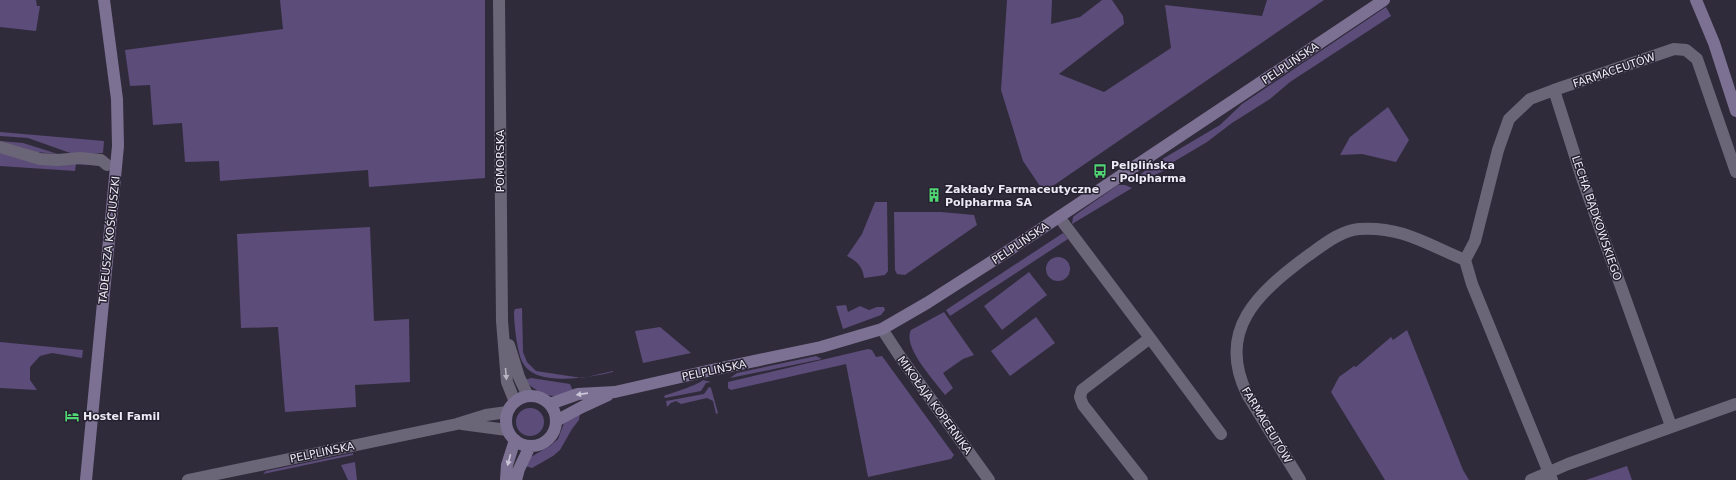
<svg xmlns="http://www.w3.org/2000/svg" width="1736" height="480" font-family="'DejaVu Sans',sans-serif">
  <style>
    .green { fill: #5b4c79 }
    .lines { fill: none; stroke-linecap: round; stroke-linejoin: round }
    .street { stroke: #6b6677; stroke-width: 12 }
    .secondary { stroke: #7c7193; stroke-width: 12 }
    .oneway { fill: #b8b5c2 }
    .oneway2 { fill: #cac6d7 }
    .labels { text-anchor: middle; stroke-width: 3; stroke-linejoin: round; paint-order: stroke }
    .street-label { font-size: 11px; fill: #eceaf4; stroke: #262130 }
    .poi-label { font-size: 11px; font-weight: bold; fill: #eceaf4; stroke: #262130; text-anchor: start }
  </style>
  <rect width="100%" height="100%" fill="#302b3a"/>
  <path class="green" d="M0 0H36L37 6H40L36 31 0 27Z
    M280 0H485V178L369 187 368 170 220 181 219 161 185 162 182 123 153 125 150 85 130 86 125 50 283 29Z
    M1007 0H1052L1051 24 1080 17 1102 0H1112L1123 16 1124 24 1059 74 1104 92 1171 48 1165 5 1262 16 1267 0H1324L1044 192 1023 161 1001 90Z
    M1386 7 1391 16 1290 82 1270 99 1232 123 1207 142 1170 164 1163 171 1142 181 1141 174 1154 164 1220 125 1242 104Z
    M1388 107 1409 140 1396 162 1362 154 1340 155 1350 137Z
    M0 132 104 141 103 153 73 154 28 138 0 136Z
    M0 141 23 143 58 154 36 152Z
    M0 153C34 161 69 158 102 166L76 164 75 171 0 166Z
    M1118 185H1125L1132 188 1072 224 1073 217 1078 213Z
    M875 202H887L888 271 885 275 864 278C863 267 857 261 847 256L862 234Z
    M894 212H941L974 215 977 225 905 275 897 274 895 270Z
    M370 227 374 321 409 319 410 382 355 385 356 407 285 412 278 327 241 328 237 234Z
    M1063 233 1068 239 950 316 946 310Z
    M1046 269a12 12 0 1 1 24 0a12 12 0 1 1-24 0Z
    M1029 272 1047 295 1002 330 984 306Z
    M846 305 848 312 860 306 869 310 877 307H884L885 310 881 315 843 329 836 306Z
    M522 308 523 352 527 362 536 371 582 378 613 371V372C592 377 536 388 523 363 517 353 514 323 514 312L515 309Z
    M944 312 974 355 963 359 943 373 953 388 945 395C935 381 902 347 911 330Z
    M1036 317 1055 343 1010 376 991 351Z
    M660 327 691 353 643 363 635 331Z
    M1407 330 1463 470 1469 480H1385L1331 392 1339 377 1354 366 1356 367 1391 337 1393 340Z
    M0 342 83 350 82 358 52 353 40 356 30 367V380L37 390 0 388Z
    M868 349 872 350 876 357 882 356 954 455 951 459 868 477 846 364 731 390 728 388V382Z
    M816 356 822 359 730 378 737 373Z
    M531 378 570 384 573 391C567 393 560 396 555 396 544 396 531 388 525 380Z
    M703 380 711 382 706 383 701 391 665 398 664 396C672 393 700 384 703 380Z
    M709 387 711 388 718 413 716 414 713 401 707 398 681 404 676 401 671 403 667 407 666 401 704 394Z
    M516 422a14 14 0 1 1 28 0a14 14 0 1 1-28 0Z
    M580 413 579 420 572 429 560 450 553 456 532 468 525 466 529 458 550 446 558 439 564 423Z
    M353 453V455L263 474 266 471Z
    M355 462 357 480H348L341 465Z
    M1627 466 1632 480H1586Z"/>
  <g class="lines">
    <path class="street" d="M499 0 502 321 507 382 515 402
      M1554 90 1674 49 1686 50 1697 59 1736 172
      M0 147 40 159 58 160 80 158 101 160 107 165
      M1059 217 1150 338 1082 390 1080 397 1083 405 1142 480
      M1465 260 1475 241 1498 150 1509 119 1530 99 1554 90 1582 178 1671 426
      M882 329 899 355 989 480
      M1150 338 1221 434
      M509 345 519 377 528 396
      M462 424 507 430
      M188 480 457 424 486 415 507 412
      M1300 480 1247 394C1216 330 1258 293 1306 257 1322 246 1339 231 1359 229 1402 226 1428 245 1465 260L1472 284 1552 480
      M1531 480 1568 464 1736 404"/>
    <path class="secondary" d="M1696 0 1714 43 1736 111
      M506 421a25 25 0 1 1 50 0a25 25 0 1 1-50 0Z
      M550 404 578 394 615 392 707 371 821 347 882 329 927 303 1002 255 1384 0
      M556 421 582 407 608 395
      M86 480 118 146 117 99 104 0
      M506 480 507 465 515 440
      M516 480 519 469 530 446"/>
  </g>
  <defs><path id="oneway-solid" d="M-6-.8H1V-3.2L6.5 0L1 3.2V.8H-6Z"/></defs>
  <use class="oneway" href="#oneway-solid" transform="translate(506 374) rotate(85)"/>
  <g class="oneway2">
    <use href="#oneway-solid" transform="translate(582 394) rotate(172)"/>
    <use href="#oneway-solid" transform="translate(509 460) rotate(105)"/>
  </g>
  <defs>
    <symbol id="bus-bare" viewBox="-9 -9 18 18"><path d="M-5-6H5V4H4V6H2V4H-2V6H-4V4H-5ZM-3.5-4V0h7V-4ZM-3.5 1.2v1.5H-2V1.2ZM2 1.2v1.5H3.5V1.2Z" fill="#51d674" stroke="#262130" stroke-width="2.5" paint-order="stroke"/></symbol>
    <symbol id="building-bare" viewBox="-9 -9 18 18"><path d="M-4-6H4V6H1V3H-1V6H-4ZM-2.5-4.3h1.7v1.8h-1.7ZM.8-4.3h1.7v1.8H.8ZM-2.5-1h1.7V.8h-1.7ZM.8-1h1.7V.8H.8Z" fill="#51d674" stroke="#262130" stroke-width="2.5" paint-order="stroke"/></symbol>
    <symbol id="hotel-bare" viewBox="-9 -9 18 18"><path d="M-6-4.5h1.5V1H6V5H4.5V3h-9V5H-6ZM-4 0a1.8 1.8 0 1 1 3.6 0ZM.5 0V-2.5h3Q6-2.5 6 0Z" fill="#51d674" stroke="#262130" stroke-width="2.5" paint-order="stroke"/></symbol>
  </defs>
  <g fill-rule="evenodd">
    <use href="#bus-bare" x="1090" y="161" width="20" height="20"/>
    <use href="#building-bare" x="924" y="185" width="20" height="20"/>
    <use href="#hotel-bare" x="62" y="406" width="20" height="20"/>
  </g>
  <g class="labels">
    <g class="street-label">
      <text transform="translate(1290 63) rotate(-34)" y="4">PELPLIŃSKA</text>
      <text transform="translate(1614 70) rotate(-19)" y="4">FARMACEUTÓW</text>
      <text transform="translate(500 161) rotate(-90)" y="4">POMORSKA</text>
      <text transform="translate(1597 218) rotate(71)" y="4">LECHA BĄDKOWSKIEGO</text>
      <text transform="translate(109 240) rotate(-84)" y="4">TADEUSZA KOŚCIUSZKI</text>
      <text transform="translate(1020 243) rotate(-34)" y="4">PELPLIŃSKA</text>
      <text transform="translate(714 370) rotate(-12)" y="4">PELPLIŃSKA</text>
      <text transform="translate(935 405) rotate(54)" y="4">MIKOŁAJA KOPERNIKA</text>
      <text transform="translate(1267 425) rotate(59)" y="4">FARMACEUTÓW</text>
      <text transform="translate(322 452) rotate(-12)" y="4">PELPLIŃSKA</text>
    </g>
    <g class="poi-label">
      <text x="1111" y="169">Pelplińska<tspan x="1111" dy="13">- Polpharma</tspan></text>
      <text x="945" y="193">Zakłady Farmaceutyczne<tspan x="945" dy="13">Polpharma SA</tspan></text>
      <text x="83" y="420">Hostel Famil</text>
    </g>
  </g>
</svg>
